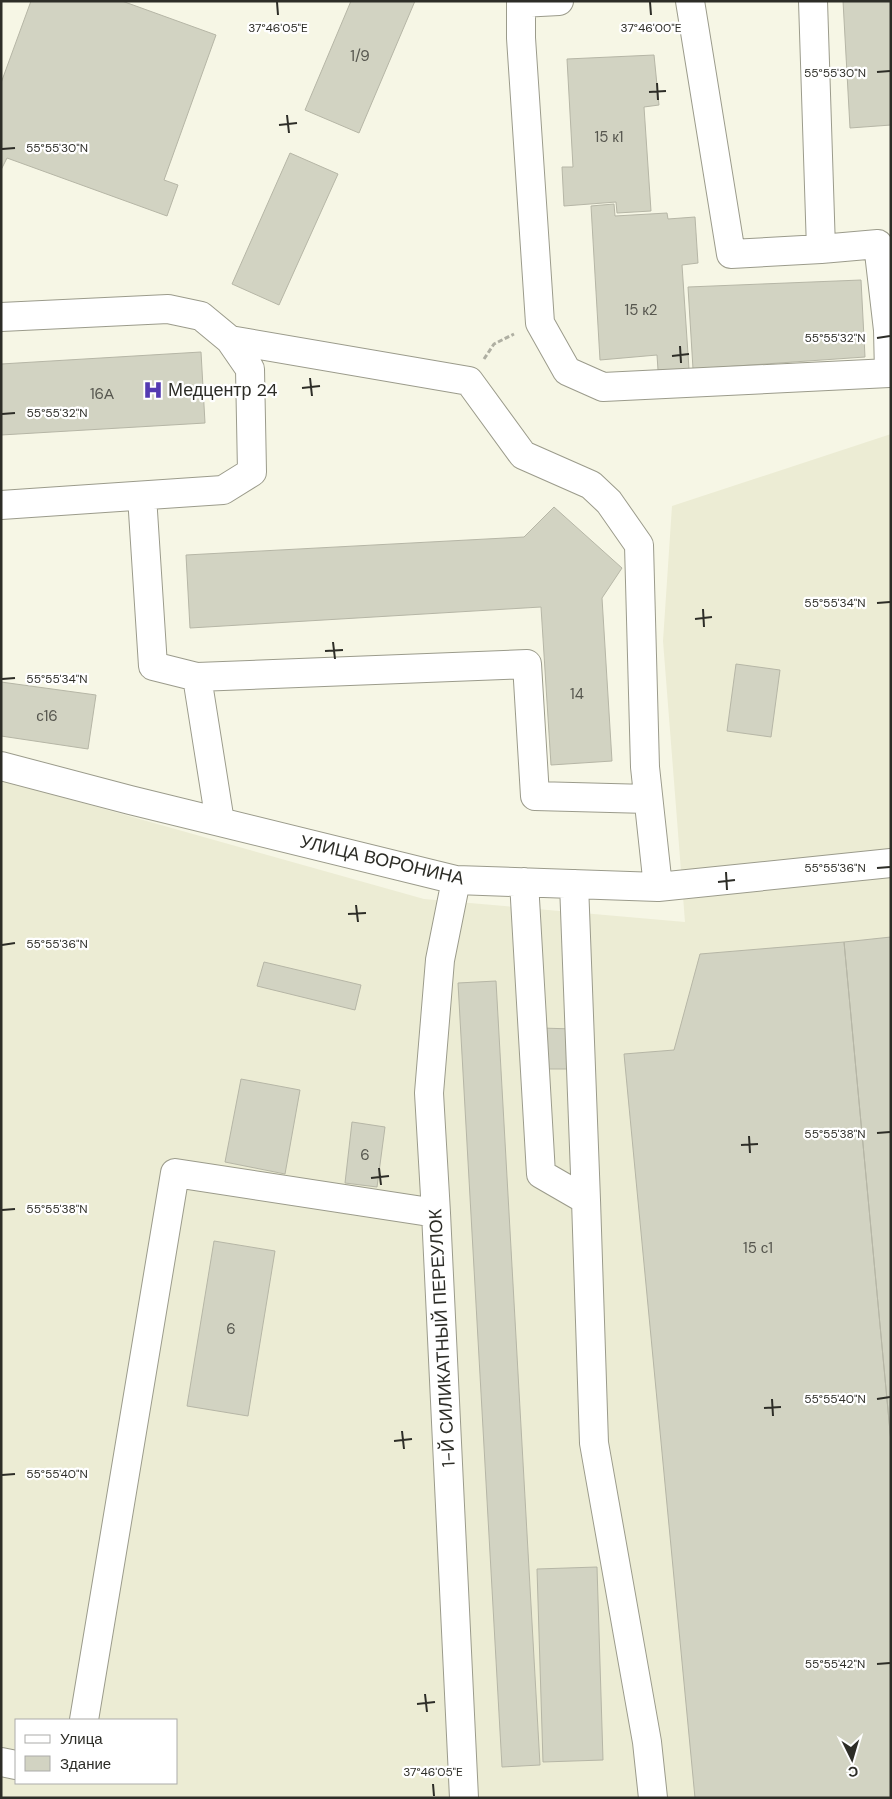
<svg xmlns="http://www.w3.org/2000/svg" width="892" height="1799" font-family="'DM Sans',sans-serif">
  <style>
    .built { fill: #ececd4; fill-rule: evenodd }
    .building { fill: #d2d3c2; stroke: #b6b6a6 }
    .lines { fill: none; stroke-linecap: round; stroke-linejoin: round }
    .minor-casing { stroke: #9b9b8b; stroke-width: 30 }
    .path { stroke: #afafa2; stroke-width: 3; stroke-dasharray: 5 2.5; stroke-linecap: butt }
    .minor { stroke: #fff; stroke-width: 28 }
    .ticks { fill: none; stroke: #2d2d27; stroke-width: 2 }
    .labels { text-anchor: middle; stroke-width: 4.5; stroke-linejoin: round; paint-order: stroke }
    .number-label { font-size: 15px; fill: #56564e }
    .poi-label { font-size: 18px; fill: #2d2d27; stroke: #fff; text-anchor: start }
    .street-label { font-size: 18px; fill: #2d2d27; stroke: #fff }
    .ticks-label { font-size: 12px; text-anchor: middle; fill: #2d2d27; stroke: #fff; stroke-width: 4.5; stroke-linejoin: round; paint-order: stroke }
  </style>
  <rect width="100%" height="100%" fill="#f6f6e5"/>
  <path class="built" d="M891 434V1798H1V780L424 899 685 922 663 641 672 506ZM16 1720H176V1783H16Z"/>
  <path class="building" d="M31 1H122L216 35 164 180 178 185 167 216 7 158 1 170V83Z
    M351 1H415L359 133 305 110Z
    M843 1H891V125L850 128Z
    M654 55 659 105 644 107 651 211 617 213 616 202 564 206 562 167H573L567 59Z
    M290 153 338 174 279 305 232 284Z
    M614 204 615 216 667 213 668 219 695 217 698 263 682 265 689 369 658 370 657 355 600 360 591 206Z
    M861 280 865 357 693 369 688 287Z
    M201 352 205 423 1 435V364Z
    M554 507 622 568 602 598 612 761 551 765 541 607 190 628 186 555 524 537Z
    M736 664 780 670 771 737 727 731Z
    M1 682 96 695 88 749 1 736Z
    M891 937V1442L844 942Z
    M844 942 891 1442V1798H695L624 1054 674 1050 700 954Z
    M264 962 361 985 355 1010 257 986Z
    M496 981 540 1765 502 1767 458 983Z
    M541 1028 573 1029 572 1069H541Z
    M241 1079 300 1090 285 1174 225 1162Z
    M352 1122 385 1127 377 1187 345 1183Z
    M214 1241 275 1251 248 1416 187 1406Z
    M597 1567 603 1760 543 1762 537 1569Z"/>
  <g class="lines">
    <defs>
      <path id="minor" d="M521 1V38L540 323 567 371 603 387 889 373 888 330H891
        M690 1 731 254 821 249
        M813 1 821 249 878 244 888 330
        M521 3 559 1
        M1 317 168 309 201 316 230 340 250 369 252 472 223 490 1 505
        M230 340 469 381 523 455 591 485 609 502 639 545 645 767 658 887
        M142 496 153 666 197 677 220 822
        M197 677 527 664 535 796 648 799
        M1 766 130 800 456 880 658 887 891 863
        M456 880 440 960 429 1093 436 1213 464 1798
        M524 882 541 1174 586 1200 594 1443 647 1742 653 1798
        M574 884 586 1200
        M84 1720 175 1173 436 1213
        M1 1762 16 1765"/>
    </defs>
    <use href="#minor" class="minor-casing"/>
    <path class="path" d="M484 359 494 344 514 334"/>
    <use href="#minor" class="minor"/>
  </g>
  <path class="ticks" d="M277 2 278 15M650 2 651 15M877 72 890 71M657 83 658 100M649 92 666 91M287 115 289 133M279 125 297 123M2 149 15 148M877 338 890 336M680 346 681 363M672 356 689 354M310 378 312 396M302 388 320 386M2 414 15 413M877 603 890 602M703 609 704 627M695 619 712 617M333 642 335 659M325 651 343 650M2 679 15 678M877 868 890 867M726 872 727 890M718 882 735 880M356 905 358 922M348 914 366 913M2 945 15 943M877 1133 890 1132M749 1136 750 1153M741 1145 758 1144M379 1168 381 1185M371 1178 389 1176M2 1210 15 1209M772 1399 773 1416M877 1399 890 1397M764 1408 781 1407M402 1431 404 1449M394 1441 412 1439M2 1475 15 1474M877 1664 890 1663M425 1694 427 1712M417 1704 435 1702M433 1784 434 1796"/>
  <defs>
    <symbol id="hospital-bare" viewBox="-9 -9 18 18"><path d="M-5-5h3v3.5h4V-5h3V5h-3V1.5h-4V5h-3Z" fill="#543ab2" stroke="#fff" stroke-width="2.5" paint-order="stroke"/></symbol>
  </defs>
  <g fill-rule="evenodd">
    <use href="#hospital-bare" x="139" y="376" width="28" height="28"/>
  </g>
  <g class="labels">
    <g class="number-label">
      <text x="360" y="61">1/9</text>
      <text x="609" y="142">15 к1</text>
      <text x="641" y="315">15 к2</text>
      <text x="102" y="399">16А</text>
      <text x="577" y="699">14</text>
      <text x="47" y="721">с16</text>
      <text x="365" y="1160">6</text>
      <text x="758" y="1253">15 с1</text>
      <text x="231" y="1334">6</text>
    </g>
    <g class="poi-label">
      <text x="168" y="396">Медцентр 24</text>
    </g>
    <g class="street-label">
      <text transform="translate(382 860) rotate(13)" y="6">УЛИЦА ВОРОНИНА</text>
      <text transform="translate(442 1338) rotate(-93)" y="6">1-Й СИЛИКАТНЫЙ ПЕРЕУЛОК</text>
    </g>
  </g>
  <g class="ticks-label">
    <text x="278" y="32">37°46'05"E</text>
    <text x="651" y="32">37°46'00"E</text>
    <text x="835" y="77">55°55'30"N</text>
    <text x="57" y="152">55°55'30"N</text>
    <text x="835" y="342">55°55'32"N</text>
    <text x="57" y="417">55°55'32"N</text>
    <text x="835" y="607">55°55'34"N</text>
    <text x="57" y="683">55°55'34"N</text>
    <text x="835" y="872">55°55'36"N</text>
    <text x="57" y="948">55°55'36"N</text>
    <text x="835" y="1138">55°55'38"N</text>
    <text x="57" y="1213">55°55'38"N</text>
    <text x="835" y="1403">55°55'40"N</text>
    <text x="57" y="1478">55°55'40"N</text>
    <text x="835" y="1668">55°55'42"N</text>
    <text x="433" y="1776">37°46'05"E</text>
  </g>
  <rect width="892" height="1799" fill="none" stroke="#2d2d27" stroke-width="5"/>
  <rect x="15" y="1719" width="162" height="65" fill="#ffffff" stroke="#ababa9"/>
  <rect x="25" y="1735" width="25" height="8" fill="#ffffff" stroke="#ababa9"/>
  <text x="60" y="1744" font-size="15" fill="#2d2d27">Улица</text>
  <rect x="25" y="1756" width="25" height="15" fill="#d2d3c2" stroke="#ababa9"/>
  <text x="60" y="1769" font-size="15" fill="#2d2d27">Здание</text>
  <g transform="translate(852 1759) rotate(175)" stroke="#ffffff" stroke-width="4" paint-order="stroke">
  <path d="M0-4L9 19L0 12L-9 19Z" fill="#2d2d27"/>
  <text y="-8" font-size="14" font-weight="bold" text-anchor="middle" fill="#2d2d27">С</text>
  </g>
</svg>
